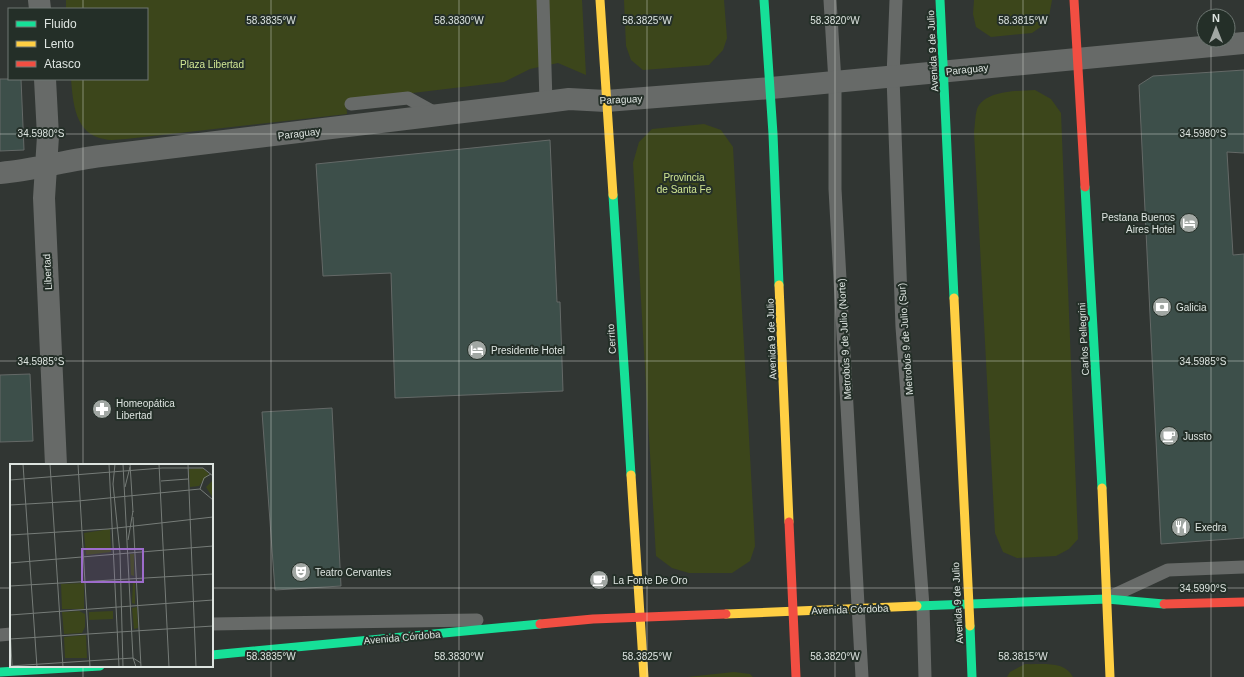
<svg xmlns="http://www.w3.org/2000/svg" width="1244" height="677" font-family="Helvetica,sans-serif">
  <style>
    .green { fill: #3c461b }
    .building { fill: #3d4f4a; stroke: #646967 }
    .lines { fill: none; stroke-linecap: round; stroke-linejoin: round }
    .lane { stroke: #676a68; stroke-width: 13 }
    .street { stroke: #676a68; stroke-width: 22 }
    .fast { stroke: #16e098; stroke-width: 9 }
    .slow { stroke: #ffcf43; stroke-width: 9 }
    .jam { stroke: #f24e42; stroke-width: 9 }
    .ticks { fill: none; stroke: #dde4e0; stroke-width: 1; stroke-opacity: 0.45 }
    .labels { text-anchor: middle; stroke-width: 4; stroke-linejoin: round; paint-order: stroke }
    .street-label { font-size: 10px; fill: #dde4e0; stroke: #242f28 }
    .park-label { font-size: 10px; fill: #d1e794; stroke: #242f28 }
    .poi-label { font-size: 10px; fill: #dde4e0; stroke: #242f28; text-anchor: start }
    .inset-road { fill: none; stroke: #767c78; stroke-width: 1 }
    .view { fill: #9d6ccb; fill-opacity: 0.15; stroke: #9d6ccb; stroke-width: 2 }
    .inset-edge { fill: none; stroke: #dde4e0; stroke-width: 2 }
    .ticks-label { font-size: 10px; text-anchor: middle; fill: #dde4e0; stroke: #242f28; stroke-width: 4; stroke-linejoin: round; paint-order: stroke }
  </style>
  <rect width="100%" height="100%" fill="#313633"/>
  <path class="green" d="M66 0H582L586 75 558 63 530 69 504 82 346 101 347 114 126 139C119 139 111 141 104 139 75 134 73 103 71 79H147V9H66Z
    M624 0H724L727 38 723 50 709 65 643 70 631 60 626 46Z
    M974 0H1052L1048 22 1032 33 991 37 976 27 973 14Z
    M1035 90 1051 99 1061 113 1078 539 1069 549 1056 556 1017 558 1003 552 995 533 974 132C975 125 975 116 977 109 985 90 1018 91 1035 90Z
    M704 124 721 130 733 147 755 546 750 561 732 573H689L672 568 656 556 633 163 639 142 652 129Z
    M1025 664C1041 665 1064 660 1073 677H1007L1010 672Z
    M734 672 750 674 753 677H687Z"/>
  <path class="building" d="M1244 70V153L1227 152 1233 255 1244 254V538L1161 544 1139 85 1153 76Z
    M0 79H21L24 150 0 151Z
    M550 140 557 302H560L563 391 395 398 391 273 323 276 316 164Z
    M30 374 33 441 0 442V375Z
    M332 408 341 586 275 590 262 412Z"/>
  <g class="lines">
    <path class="lane" d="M543 0 546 102
      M830 0 835 82V189L862 677
      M896 0 893 77 902 327 923 606 925 677
      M351 104 408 98 437 114
      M1110 597 1168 570 1244 567
      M212 624 477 620
      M0 635 11 634"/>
    <path class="street" d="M39 0 40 9
      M45 79 48 136 44 198 56 465
      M0 173C34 170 67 160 101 156 250 139 398 120 546 102L569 99 606 101 771 88 1244 43"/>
    <path class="fast" d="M764 0 773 134 779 285
      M940 0 954 298
      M1085 187 1102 488
      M613 195 631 475
      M917 606 1107 599 1164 604
      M970 626 972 677
      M212 655 540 624
      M0 672 100 666"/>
    <path class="slow" d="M600 0 613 195
      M779 285 789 522
      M954 298 970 626
      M631 475 644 677
      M1102 488 1110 677
      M726 614 917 606"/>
    <path class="jam" d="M1074 0 1085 187
      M789 522 796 677
      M1164 604 1244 602
      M540 624 593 619 726 614"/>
  </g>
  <path class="ticks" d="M83 0V9M271 0V677M459 0V677M647 0V677M835 0V677M1023 0V677M1211 0V16M1211 40V677M83 79V465M0 134H1244M0 361H1244M0 588H11M212 588H1244M83 666V677"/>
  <defs>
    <symbol id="hotel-disc" viewBox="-11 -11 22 22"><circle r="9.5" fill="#a1a7a3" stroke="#242f28"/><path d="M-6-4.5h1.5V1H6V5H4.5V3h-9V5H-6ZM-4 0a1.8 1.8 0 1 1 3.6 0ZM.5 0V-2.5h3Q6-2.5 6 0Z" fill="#fff"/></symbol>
    <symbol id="bank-disc" viewBox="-11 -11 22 22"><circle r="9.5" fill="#a1a7a3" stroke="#242f28"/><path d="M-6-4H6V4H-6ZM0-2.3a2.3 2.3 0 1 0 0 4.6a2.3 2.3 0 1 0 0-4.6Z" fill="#fff"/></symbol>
    <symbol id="pharmacy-disc" viewBox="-11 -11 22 22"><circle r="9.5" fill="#a1a7a3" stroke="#242f28"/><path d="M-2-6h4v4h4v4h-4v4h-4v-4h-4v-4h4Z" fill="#fff"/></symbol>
    <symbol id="cafe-disc" viewBox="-11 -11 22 22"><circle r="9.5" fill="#a1a7a3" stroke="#242f28"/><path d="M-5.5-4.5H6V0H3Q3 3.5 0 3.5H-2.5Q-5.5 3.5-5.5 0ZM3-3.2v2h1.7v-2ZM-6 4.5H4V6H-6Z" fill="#fff"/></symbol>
    <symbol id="restaurant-disc" viewBox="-11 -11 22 22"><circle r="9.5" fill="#a1a7a3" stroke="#242f28"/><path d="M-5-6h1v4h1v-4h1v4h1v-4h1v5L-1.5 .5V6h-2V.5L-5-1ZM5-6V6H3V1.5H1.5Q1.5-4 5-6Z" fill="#fff"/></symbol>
    <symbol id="theatre-disc" viewBox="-11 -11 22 22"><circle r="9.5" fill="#a1a7a3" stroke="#242f28"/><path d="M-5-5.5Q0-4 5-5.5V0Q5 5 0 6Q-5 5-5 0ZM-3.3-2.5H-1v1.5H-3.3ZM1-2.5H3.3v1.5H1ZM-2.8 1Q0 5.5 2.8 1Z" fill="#fff"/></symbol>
  </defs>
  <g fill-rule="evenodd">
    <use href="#hotel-disc" x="1178" y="212" width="22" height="22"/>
    <use href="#bank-disc" x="1151" y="296" width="22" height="22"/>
    <use href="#hotel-disc" x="466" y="339" width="22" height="22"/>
    <use href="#pharmacy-disc" x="91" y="398" width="22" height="22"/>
    <use href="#cafe-disc" x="1158" y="425" width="22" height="22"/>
    <use href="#restaurant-disc" x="1170" y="516" width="22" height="22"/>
    <use href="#theatre-disc" x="290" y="561" width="22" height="22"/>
    <use href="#cafe-disc" x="588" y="569" width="22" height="22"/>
  </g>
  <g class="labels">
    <g class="street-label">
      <text transform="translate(932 51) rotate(-93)" y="4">Avenida 9 de Julio</text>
      <text transform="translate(967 69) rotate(-6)" y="4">Paraguay</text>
      <text transform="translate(621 99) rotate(-3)" y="4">Paraguay</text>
      <text transform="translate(299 133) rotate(-7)" y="4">Paraguay</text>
      <text transform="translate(47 272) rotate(-93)" y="4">Libertad</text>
      <text transform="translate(611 339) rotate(-94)" y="4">Cerrito</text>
      <text transform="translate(771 339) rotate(-92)" y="4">Avenida 9 de Julio</text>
      <text transform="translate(844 339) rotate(-93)" y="4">Metrobús 9 de Julio (Norte)</text>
      <text transform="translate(905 339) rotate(-94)" y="4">Metrobús 9 de Julio (Sur)</text>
      <text transform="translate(1083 339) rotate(-93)" y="4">Carlos Pellegrini</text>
      <text transform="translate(957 603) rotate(-93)" y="4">Avenida 9 de Julio</text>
      <text transform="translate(850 609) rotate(-2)" y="4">Avenida Córdoba</text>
      <text transform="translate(402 637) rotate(-5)" y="4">Avenida Córdoba</text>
    </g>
    <g class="park-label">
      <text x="212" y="68">Plaza Libertad</text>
      <text x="684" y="181">Provincia<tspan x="684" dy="12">de Santa Fe</tspan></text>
    </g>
    <g class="poi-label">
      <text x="1175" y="221" text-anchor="end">Pestana Buenos<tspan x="1175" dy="12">Aires Hotel</tspan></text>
      <text x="1176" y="311">Galicia</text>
      <text x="491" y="354">Presidente Hotel</text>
      <text x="116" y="407">Homeopática<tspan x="116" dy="12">Libertad</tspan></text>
      <text x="1183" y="440">Jussto</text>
      <text x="1195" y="531">Exedra</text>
      <text x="315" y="576">Teatro Cervantes</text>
      <text x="613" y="584">La Fonte De Oro</text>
    </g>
  </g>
  <g transform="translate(10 464)">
    <rect width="203" height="203" fill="#313633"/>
    <path d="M193 4 199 10 189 22 180 23 179 5ZM203 16V34L196 23ZM100 65 101 88 76 91 74 69ZM120 90H124V112L121 111ZM123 118 125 119V140L122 139ZM74 119V145H52L51 120ZM127 143 128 164 124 165 122 144ZM69 147 75 150V163L72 169 54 170 52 148ZM103 147V155L79 156V148ZM76 171 77 194H55L54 173Z" fill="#3c461b"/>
    <path class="inset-road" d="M13 0 27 203M40 0 53 203M68 0 80 203M99 0 109 203M105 0 103 20 110 89 113 203M113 0 123 194 126 203M120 0 123 48M149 0 159 203M178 0 186 203M0 16 152 4H193L203 12M151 17 178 15M115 23 120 3M190 25 194 14 201 10M0 41 68 37 190 25 203 36M123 53 131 203M0 71 98 65 203 53M118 76 123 47M0 99 203 82M0 122 203 110M0 151 203 136M0 164 2 201M0 175 203 162M0 202 123 194 131 199"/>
    <path class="view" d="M72 85H133V118H72Z"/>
    <rect width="203" height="203" class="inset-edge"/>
  </g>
  <g class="ticks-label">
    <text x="271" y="24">58.3835°W</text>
    <text x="459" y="24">58.3830°W</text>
    <text x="647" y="24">58.3825°W</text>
    <text x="835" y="24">58.3820°W</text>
    <text x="1023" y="24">58.3815°W</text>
    <text x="41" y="137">34.5980°S</text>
    <text x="1203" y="137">34.5980°S</text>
    <text x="41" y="365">34.5985°S</text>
    <text x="1203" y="365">34.5985°S</text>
    <text x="1203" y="592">34.5990°S</text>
    <text x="271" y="660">58.3835°W</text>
    <text x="459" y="660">58.3830°W</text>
    <text x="647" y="660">58.3825°W</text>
    <text x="835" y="660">58.3820°W</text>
    <text x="1023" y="660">58.3815°W</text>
  </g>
  <rect x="8" y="8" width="140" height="72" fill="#242f28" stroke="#6e7772"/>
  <rect x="16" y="21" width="20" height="6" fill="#16e098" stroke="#6e7772"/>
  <text x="44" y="28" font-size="12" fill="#dde4e0">Fluido</text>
  <rect x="16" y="41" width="20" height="6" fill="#ffcf43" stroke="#6e7772"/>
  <text x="44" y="48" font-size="12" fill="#dde4e0">Lento</text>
  <rect x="16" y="61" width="20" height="6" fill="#f24e42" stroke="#6e7772"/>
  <text x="44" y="68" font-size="12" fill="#dde4e0">Atasco</text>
  <g transform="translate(1216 28)"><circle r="19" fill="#242f28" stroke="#6e7772"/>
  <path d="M0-3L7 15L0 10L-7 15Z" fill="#a1a7a3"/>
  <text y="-6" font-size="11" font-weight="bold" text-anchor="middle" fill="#dde4e0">N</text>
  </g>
</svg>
